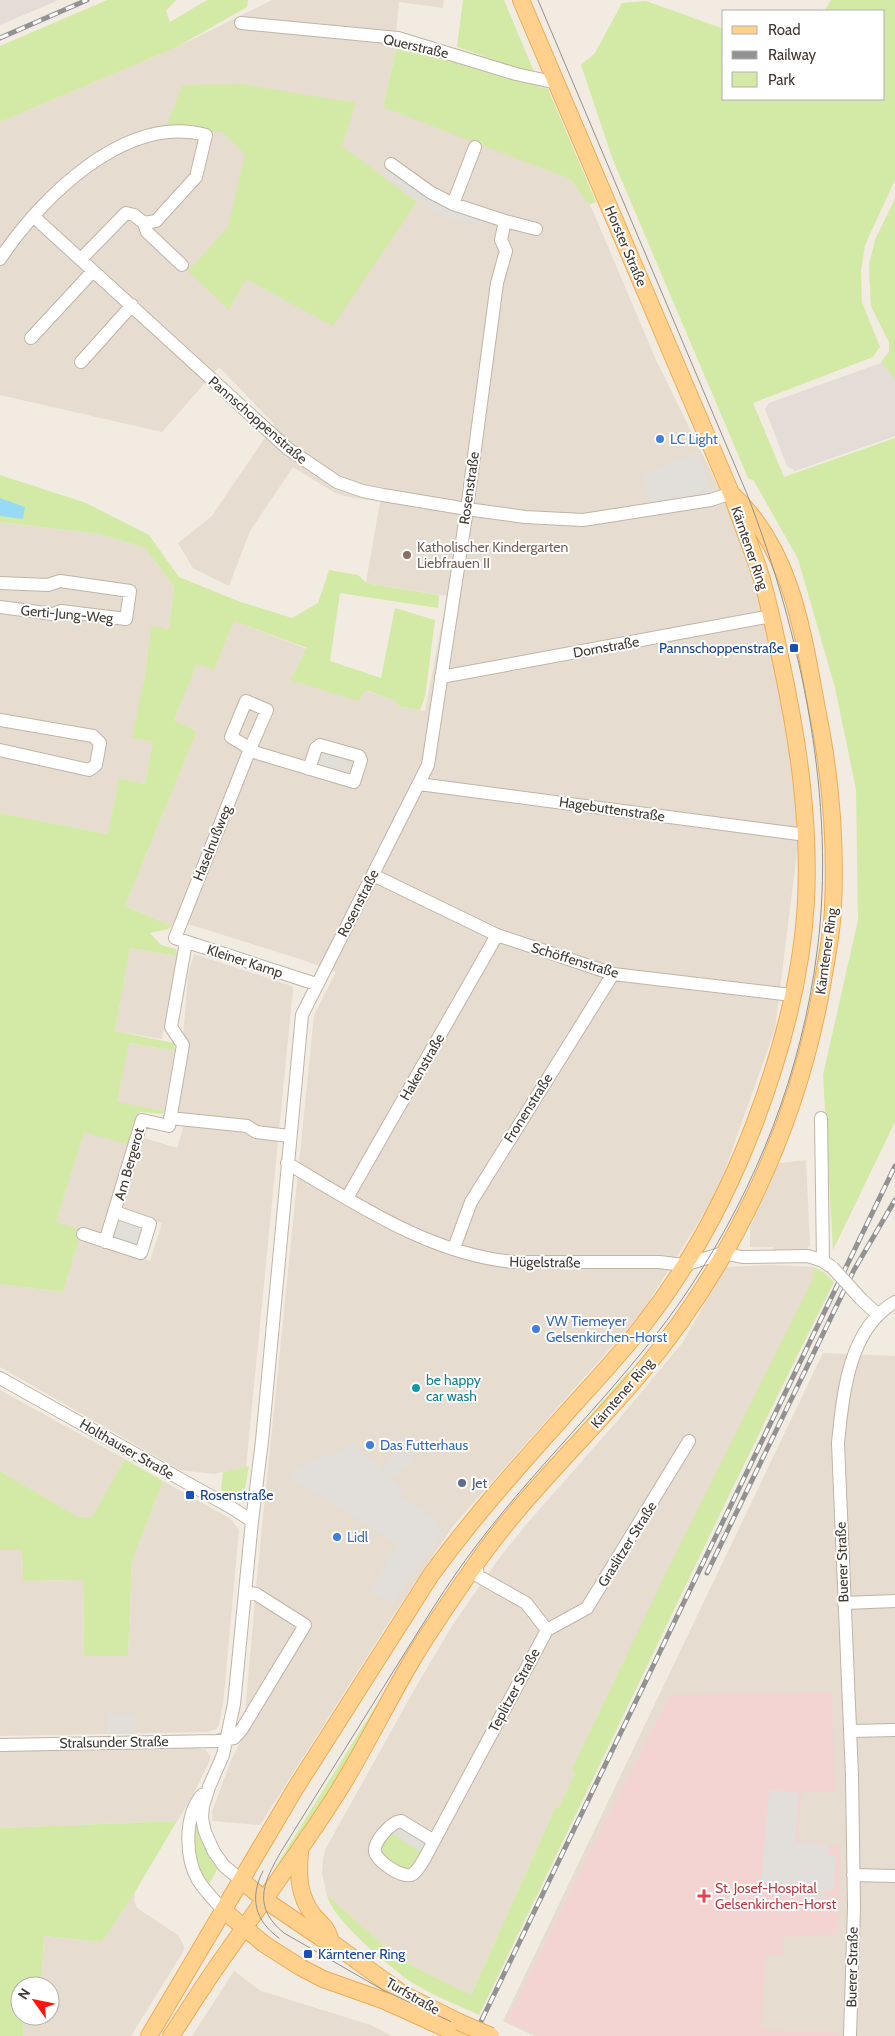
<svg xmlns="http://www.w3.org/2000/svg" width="895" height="2036" font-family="Cabin,sans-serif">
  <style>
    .residential { fill: #e6dccf }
    .industrial { fill: #e3dcd7 }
    .medical { fill: #f4d3d3 }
    .green { fill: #d3eaa6 }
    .parking { fill: #e2deda }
    .water { fill: #97daf5 }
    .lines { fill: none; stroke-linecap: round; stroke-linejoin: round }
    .minor-casing { stroke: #c0b4a6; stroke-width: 14 }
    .major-casing { stroke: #ebad56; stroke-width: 18 }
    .minor { stroke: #fff; stroke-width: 12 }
    .major { stroke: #ffd18d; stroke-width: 16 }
    .tram { stroke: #929292; stroke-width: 1 }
    .rail-casing { stroke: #929292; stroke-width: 5 }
    .rail { stroke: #fff; stroke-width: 3; stroke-dasharray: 9; stroke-linecap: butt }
    .minor-bridge-casing { stroke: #c0b4a6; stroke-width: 14; stroke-linecap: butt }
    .major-bridge-casing { stroke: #ebad56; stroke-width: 18; stroke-linecap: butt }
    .minor-bridge { stroke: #fff; stroke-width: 12 }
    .major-bridge { stroke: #ffd18d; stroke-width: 16 }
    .shop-dot { fill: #3f7fe0; stroke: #fff; stroke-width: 2 }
    .education-dot { fill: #8d6e63; stroke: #fff; stroke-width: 2 }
    .transit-dot { fill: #1a4fb4; stroke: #fff; stroke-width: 2 }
    .culture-dot { fill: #0f9aa8; stroke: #fff; stroke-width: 2 }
    .service-dot { fill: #5c6f8a; stroke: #fff; stroke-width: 2 }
    .health-dot { fill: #e0444e; stroke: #fff; stroke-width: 2 }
    .labels { text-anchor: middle; stroke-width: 4; stroke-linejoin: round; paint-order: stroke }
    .street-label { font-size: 14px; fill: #433a32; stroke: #fff }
    .shop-label { font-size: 14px; fill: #366cbe; stroke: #fff; text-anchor: start }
    .education-label { font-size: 14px; fill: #785e54; stroke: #fff; text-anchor: start }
    .transit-label { font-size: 14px; fill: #164399; stroke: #fff; text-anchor: start }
    .culture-label { font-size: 14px; fill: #0d838f; stroke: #fff; text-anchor: start }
    .service-label { font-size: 14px; fill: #4e5e75; stroke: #fff; text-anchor: start }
    .health-label { font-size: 14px; fill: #be3a42; stroke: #fff; text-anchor: start }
  </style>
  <rect width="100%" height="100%" fill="#f2ebe1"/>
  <path class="residential" d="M272 0H444L443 8 399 2 396 33 397 45 383 106 570 179 592 209 656 360 726 502 762 601 786 706 800 828 775 1029 717 1192 643 1311 453 1526 389 1622 260 1825 212 1821V1812L231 1760 243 1737 256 1587 314 1015 336 972 300 959 175 920 172 926 125 906 197 731 174 720 197 663 214 670 234 621 307 649 290 680 365 690 394 700 400 707 425 711 447 596 366 583 380 502 349 497 335 493 293 467 250 531 229 586 193 568 178 543 212 516 274 424 219 367 162 432 0 395V122L177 47Z
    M0 522 100 534 145 548 174 586 169 629 151 627 145 675 133 738 153 742 145 784 119 778 108 834 0 813Z
    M130 948 177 956 162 1039 115 1031Z
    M194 954 292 986 293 989 279 1131 177 1114 188 975Z
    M128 1043 175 1051 164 1111 117 1103Z
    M184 1125 246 1132 254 1139 278 1141 246 1467 214 1474 180 1470 0 1367V1284L63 1292 79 1239 150 1261 162 1223 119 1209 141 1137 177 1148Z
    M84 1131 128 1144 100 1236 56 1222Z
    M806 1160 810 1245 807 1249 774 1250 773 1247H750V1228L779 1163Z
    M772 1265 814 1267V1279L571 1771 576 1774 559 1807 556 1806 471 1995 422 1971 393 1954 327 1895 322 1874 323 1858 326 1848 417 1685 452 1626 497 1561 525 1526 619 1419 683 1342 726 1267Z
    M823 1353 895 1356V2036H534L503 2021Z
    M0 1390 125 1459 93 1517H78L0 1471Z
    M163 1481 231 1519 239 1530 223 1704 219 1724 216 1729 208 1732 0 1736V1550H22L23 1581 83 1580 84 1656H128L132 1561Z
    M192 1747 206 1750 210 1756V1760L190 1801 177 1821 0 1828V1751Z
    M135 1892 134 1901 137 1908 178 1935 184 1946 183 1952 131 2036H23V2018L50 2016V1986H41L44 1936 102 1942Z
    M234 1971 261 1991 371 2025 392 2036H192Z"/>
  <path class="industrial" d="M0 0H59L0 25Z
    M895 199V436L795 471 787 466 765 409 769 403 881 363 889 352V342L871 306 869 266 875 240Z"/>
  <path class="medical" d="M832 1692 835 1792 802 1791 797 1841 840 1846 838 1934 782 1937 783 1956H766L761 2030 839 2033 838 2036H540L507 2021 587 1858 670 1695Z"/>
  <path class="green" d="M107 0H176L166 11 170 22 207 0H248L247 7 177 47 0 122V46Z
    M463 0H504L535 74 457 47Z
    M831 0H895V180L865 245 861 271 862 302 880 347 873 357 753 403 784 477 895 438V1122L833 1250 823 1075 858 920 856 789 835 688 798 559 754 481 748 478 613 160 581 65 595 53 622 3 646 1 724 29V99H884V11H824Z
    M397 45 548 89 596 202 589 205 570 179 383 107Z
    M241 84 356 103 342 146 417 202 333 326 246 279 229 310 188 271 228 227 245 154 222 132 166 128 182 85Z
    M895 199V379L881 362 889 352V342L871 306 869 266 875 240Z
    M0 475 86 503 149 535 179 577 238 601 292 618 318 603 329 570 358 575 366 583 439 595 438 608 340 593 330 661 381 678 395 608 435 620 425 697 420 710 400 707 394 700 366 690 358 701 290 680 307 648 234 621 214 670 197 664 174 720 197 731 125 906 172 926 168 929 150 933 161 945 176 949 177 956 130 948 115 1031 174 1043 175 1051 129 1043 117 1102 164 1111 163 1114 140 1112 130 1145 84 1132 56 1222 82 1230 63 1292 0 1284V813L108 834 119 778 145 784 153 742 132 738 145 675 151 626 169 629 174 586 145 548 100 534 0 522Z
    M814 1267 824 1272 834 1282C713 1524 598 1771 479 2015 458 2005 436 1997 416 1985 394 1971 332 1920 327 1895L393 1954 422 1971 471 1995 556 1806 559 1807 575 1774 571 1771 667 1571 813 1279Z
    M629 1371 631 1372 515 1503 276 1873 273 1871 457 1575 539 1474Z
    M125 1459 163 1481 132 1561 128 1656H84L83 1580 23 1581 22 1550H0V1471L78 1517H92Z
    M249 1466 245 1488 240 1495H229L221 1490 223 1472Z
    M195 1819 218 1868 209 1884C193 1863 194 1845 195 1819Z
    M177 1821 135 1892 102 1942 44 1936 41 1986H20V2016L41 2017 23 2018V2036H0V1828Z
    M390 1832 421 1852 414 1866 400 1869 385 1859 381 1846Z"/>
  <path class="parking" d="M388 168 446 209 483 218 481 226 445 218 383 175Z
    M699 451 711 491 651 504 643 474Z
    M328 747 353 757 345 764 352 767 343 773 320 766 317 764 324 758 319 756Z
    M115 1212 150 1224 141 1253 105 1242Z
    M408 1438 421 1449 394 1478 382 1467Z
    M352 1443 404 1490 400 1496 434 1517 442 1533 393 1604 370 1590 398 1545 290 1477 296 1468 326 1455 332 1456 346 1449Z
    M108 1714H136V1734H107Z
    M769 1790 799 1793 795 1842 829 1845 828 1855 836 1856 833 1889H825L824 1899 780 1895V1886L761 1884Z
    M399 1827 423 1841 424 1847 421 1852 390 1832Z"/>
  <path class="water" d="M0 498 25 507 23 519 0 516Z"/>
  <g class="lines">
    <defs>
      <path id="minor" d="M241 23 398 38 516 74 557 83
        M453 204 475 147
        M33 216 287 448 337 482 363 491 383 495 467 509 525 517 583 520 711 500 731 493
        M505 221 536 229
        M144 223 147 232 182 265
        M0 259C41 198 125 113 206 135L196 177 156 221 144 223 134 215 126 213 81 259
        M31 338 93 271
        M81 362 132 305
        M0 583 48 585 60 581 130 591 126 619 61 611 53 614 0 607
        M441 677 772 616
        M0 720 93 736 100 743 96 765 89 770 0 750
        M309 769 316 748 320 745 359 756 361 760 354 782 257 753 231 737 246 701 267 710 250 749 175 938 316 984
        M419 784 806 835
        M373 875 497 935 613 974 792 995
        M170 1118 247 1126 256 1132 289 1136
        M821 1118 823 1261 830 1266
        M287 1163C356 1204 432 1255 514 1262H659L684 1265 723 1253 742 1257 808 1256 823 1261
        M347 1198 497 935
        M83 1234 141 1253 150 1224 115 1212
        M105 1242 142 1120 169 1126 183 1045 171 1027 186 942
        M454 1248 471 1202 613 974
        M861 1299 877 1314
        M0 1378 232 1508 252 1521
        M844 1603 895 1601
        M547 1630 587 1608 689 1441
        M851 1731 895 1730
        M0 1745 217 1741 234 1738 242 1729 305 1625 256 1594 246 1592
        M202 1795C184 1816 185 1857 198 1880 205 1891 215 1901 223 1910
        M434 1841C428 1851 422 1867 413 1874 403 1880 377 1861 375 1852 373 1842 391 1822 401 1821L434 1841 547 1630 526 1603 478 1576 476 1563
        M853 1875 895 1876
        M241 1880 224 1866 214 1852 205 1832 202 1818 203 1806 209 1787 223 1755 234 1704 252 1521 262 1441 302 1015 428 765 467 509 497 283 506 251 501 240 505 221 453 204 430 192 391 164
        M850 2036 854 1907 852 1776 838 1443C843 1395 848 1329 895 1302"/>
      <path id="major" d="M300 1852C298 1875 298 1896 314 1916 323 1926 327 1927 331 1942
        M241 1880 265 1900 321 1938 331 1942 403 1994 459 2022
        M223 1910 264 1944 300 1967 323 1979 385 2001 462 2036
        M149 2036 295 1789 431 1575C476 1513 528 1456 579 1399 601 1375 623 1351 643 1325 690 1265 727 1196 754 1125 781 1054 802 978 806 901 810 820 798 740 781 661 774 629 768 597 758 567 749 542 740 517 731 493L521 0
        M171 2036C189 2009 206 1981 225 1955 262 1902 301 1850 336 1795 364 1751 387 1702 414 1657 432 1627 453 1597 473 1568 521 1498 585 1439 640 1374 732 1265 797 1127 822 986 826 961 832 934 833 908 836 843 831 778 818 714 803 636 794 554 734 496"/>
    </defs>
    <use href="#minor" class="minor-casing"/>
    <use href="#major" class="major-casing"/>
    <use href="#minor" class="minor"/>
    <use href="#major" class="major"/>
    <path class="tram" d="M263 1871C249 1898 255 1921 279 1938
      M482 2036 383 1990 284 1933C251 1906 264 1881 282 1850 320 1789 358 1728 396 1667 422 1626 446 1585 476 1546 544 1456 629 1380 691 1286 757 1186 802 1071 817 952 837 802 801 633 747 494L538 0"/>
    <defs>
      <path id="rail" d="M0 38 87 0
        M707 1573 854 1270 895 1200
        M474 2036 895 1166"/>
    </defs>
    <use href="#rail" class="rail-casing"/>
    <use href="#rail" class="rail"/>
    <defs>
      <path id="minor-bridge" d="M832 1267 861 1299"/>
      <path id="major-bridge" d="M459 2022 491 2036"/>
    </defs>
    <use href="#minor-bridge" class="minor-bridge-casing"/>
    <use href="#major-bridge" class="major-bridge-casing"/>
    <use href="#minor-bridge" class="minor-bridge"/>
    <use href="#major-bridge" class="major-bridge"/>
  </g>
  <g class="shop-dot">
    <circle cx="660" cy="439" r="5"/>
    <circle cx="536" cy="1329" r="5"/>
    <circle cx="370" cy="1445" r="5"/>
    <circle cx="337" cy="1537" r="5"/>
  </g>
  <circle class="education-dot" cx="407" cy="555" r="5"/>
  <g class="transit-dot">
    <rect x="789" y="643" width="10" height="10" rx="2.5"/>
    <rect x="185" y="1490" width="10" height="10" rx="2.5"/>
    <rect x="303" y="1949" width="10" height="10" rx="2.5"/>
  </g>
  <circle class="culture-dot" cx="416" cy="1388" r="5"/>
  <circle class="service-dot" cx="462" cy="1483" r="5"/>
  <path class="health-dot" d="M701.5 1888.5h5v5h5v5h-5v5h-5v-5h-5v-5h5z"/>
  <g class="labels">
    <g class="street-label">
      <text transform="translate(416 46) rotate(13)" y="5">Querstraße</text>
      <text transform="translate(626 246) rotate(67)" y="5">Horster Straße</text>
      <text transform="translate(258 420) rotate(41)" y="5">Pannschoppenstraße</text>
      <text transform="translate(469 488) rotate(-82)" y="5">Rosenstraße</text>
      <text transform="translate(750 548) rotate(71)" y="5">Kärntener Ring</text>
      <text transform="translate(67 614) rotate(5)" y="5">Gerti-Jung-Weg</text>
      <text transform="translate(606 647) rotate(-10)" y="5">Dornstraße</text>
      <text transform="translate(612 809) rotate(8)" y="5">Hagebuttenstraße</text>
      <text transform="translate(212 843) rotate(-68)" y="5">Haselnußweg</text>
      <text transform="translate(358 903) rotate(-63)" y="5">Rosenstraße</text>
      <text transform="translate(826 951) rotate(-82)" y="5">Kärntener Ring</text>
      <text transform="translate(575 960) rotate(17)" y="5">Schöffenstraße</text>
      <text transform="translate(245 961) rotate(18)" y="5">Kleiner Kamp</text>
      <text transform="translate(422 1067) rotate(-60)" y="5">Hakenstraße</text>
      <text transform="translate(528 1108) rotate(-58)" y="5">Fronenstraße</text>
      <text transform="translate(129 1164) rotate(-74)" y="5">Am Bergerot</text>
      <text transform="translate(545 1262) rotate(1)" y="5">Hügelstraße</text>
      <text transform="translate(622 1393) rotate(-49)" y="5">Kärntener Ring</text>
      <text transform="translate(127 1449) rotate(30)" y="5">Holthauser Straße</text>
      <text transform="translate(627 1544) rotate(-58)" y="5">Graslitzer Straße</text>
      <text transform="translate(842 1562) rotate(-92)" y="5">Buerer Straße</text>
      <text transform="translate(514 1690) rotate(-62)" y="5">Teplitzer Straße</text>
      <text transform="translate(114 1742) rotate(-1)" y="5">Stralsunder Straße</text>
      <text transform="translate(852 1967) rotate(-89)" y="5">Buerer Straße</text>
      <text transform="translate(413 1996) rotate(30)" y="5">Turfstraße</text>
    </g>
    <g class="shop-label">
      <text x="670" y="444">LC Light</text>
      <text x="546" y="1326">VW Tiemeyer<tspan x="546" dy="16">Gelsenkirchen-Horst</tspan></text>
      <text x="380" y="1450">Das Futterhaus</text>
      <text x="347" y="1542">Lidl</text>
    </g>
    <g class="education-label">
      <text x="417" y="552">Katholischer Kindergarten<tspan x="417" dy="16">Liebfrauen II</tspan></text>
    </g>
    <g class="transit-label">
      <text x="784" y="653" text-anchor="end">Pannschoppenstraße</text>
      <text x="200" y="1500">Rosenstraße</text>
      <text x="318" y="1959">Kärntener Ring</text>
    </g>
    <g class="culture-label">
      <text x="426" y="1385">be happy<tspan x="426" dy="16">car wash</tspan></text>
    </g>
    <g class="service-label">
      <text x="472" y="1488">Jet</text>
    </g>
    <g class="health-label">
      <text x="715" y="1893">St. Josef-Hospital<tspan x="715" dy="16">Gelsenkirchen-Horst</tspan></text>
    </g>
  </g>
  <rect x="722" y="10" width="162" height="90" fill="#ffffff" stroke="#b4b0ad"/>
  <rect x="732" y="26" width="25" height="8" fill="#ffd18d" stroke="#b4b0ad"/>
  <text x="768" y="35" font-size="15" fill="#433a32">Road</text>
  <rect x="732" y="51" width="25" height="8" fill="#929292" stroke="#b4b0ad"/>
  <text x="768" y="60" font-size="15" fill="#433a32">Railway</text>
  <rect x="732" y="72" width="25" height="15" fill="#d3eaa6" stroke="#b4b0ad"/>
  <text x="768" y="85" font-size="15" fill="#433a32">Park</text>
  <g transform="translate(35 2001) rotate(303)"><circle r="24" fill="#ffffff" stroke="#b4b0ad"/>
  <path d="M0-4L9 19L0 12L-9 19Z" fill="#ff130b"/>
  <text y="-8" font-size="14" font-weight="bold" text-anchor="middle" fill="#433a32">N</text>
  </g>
</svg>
